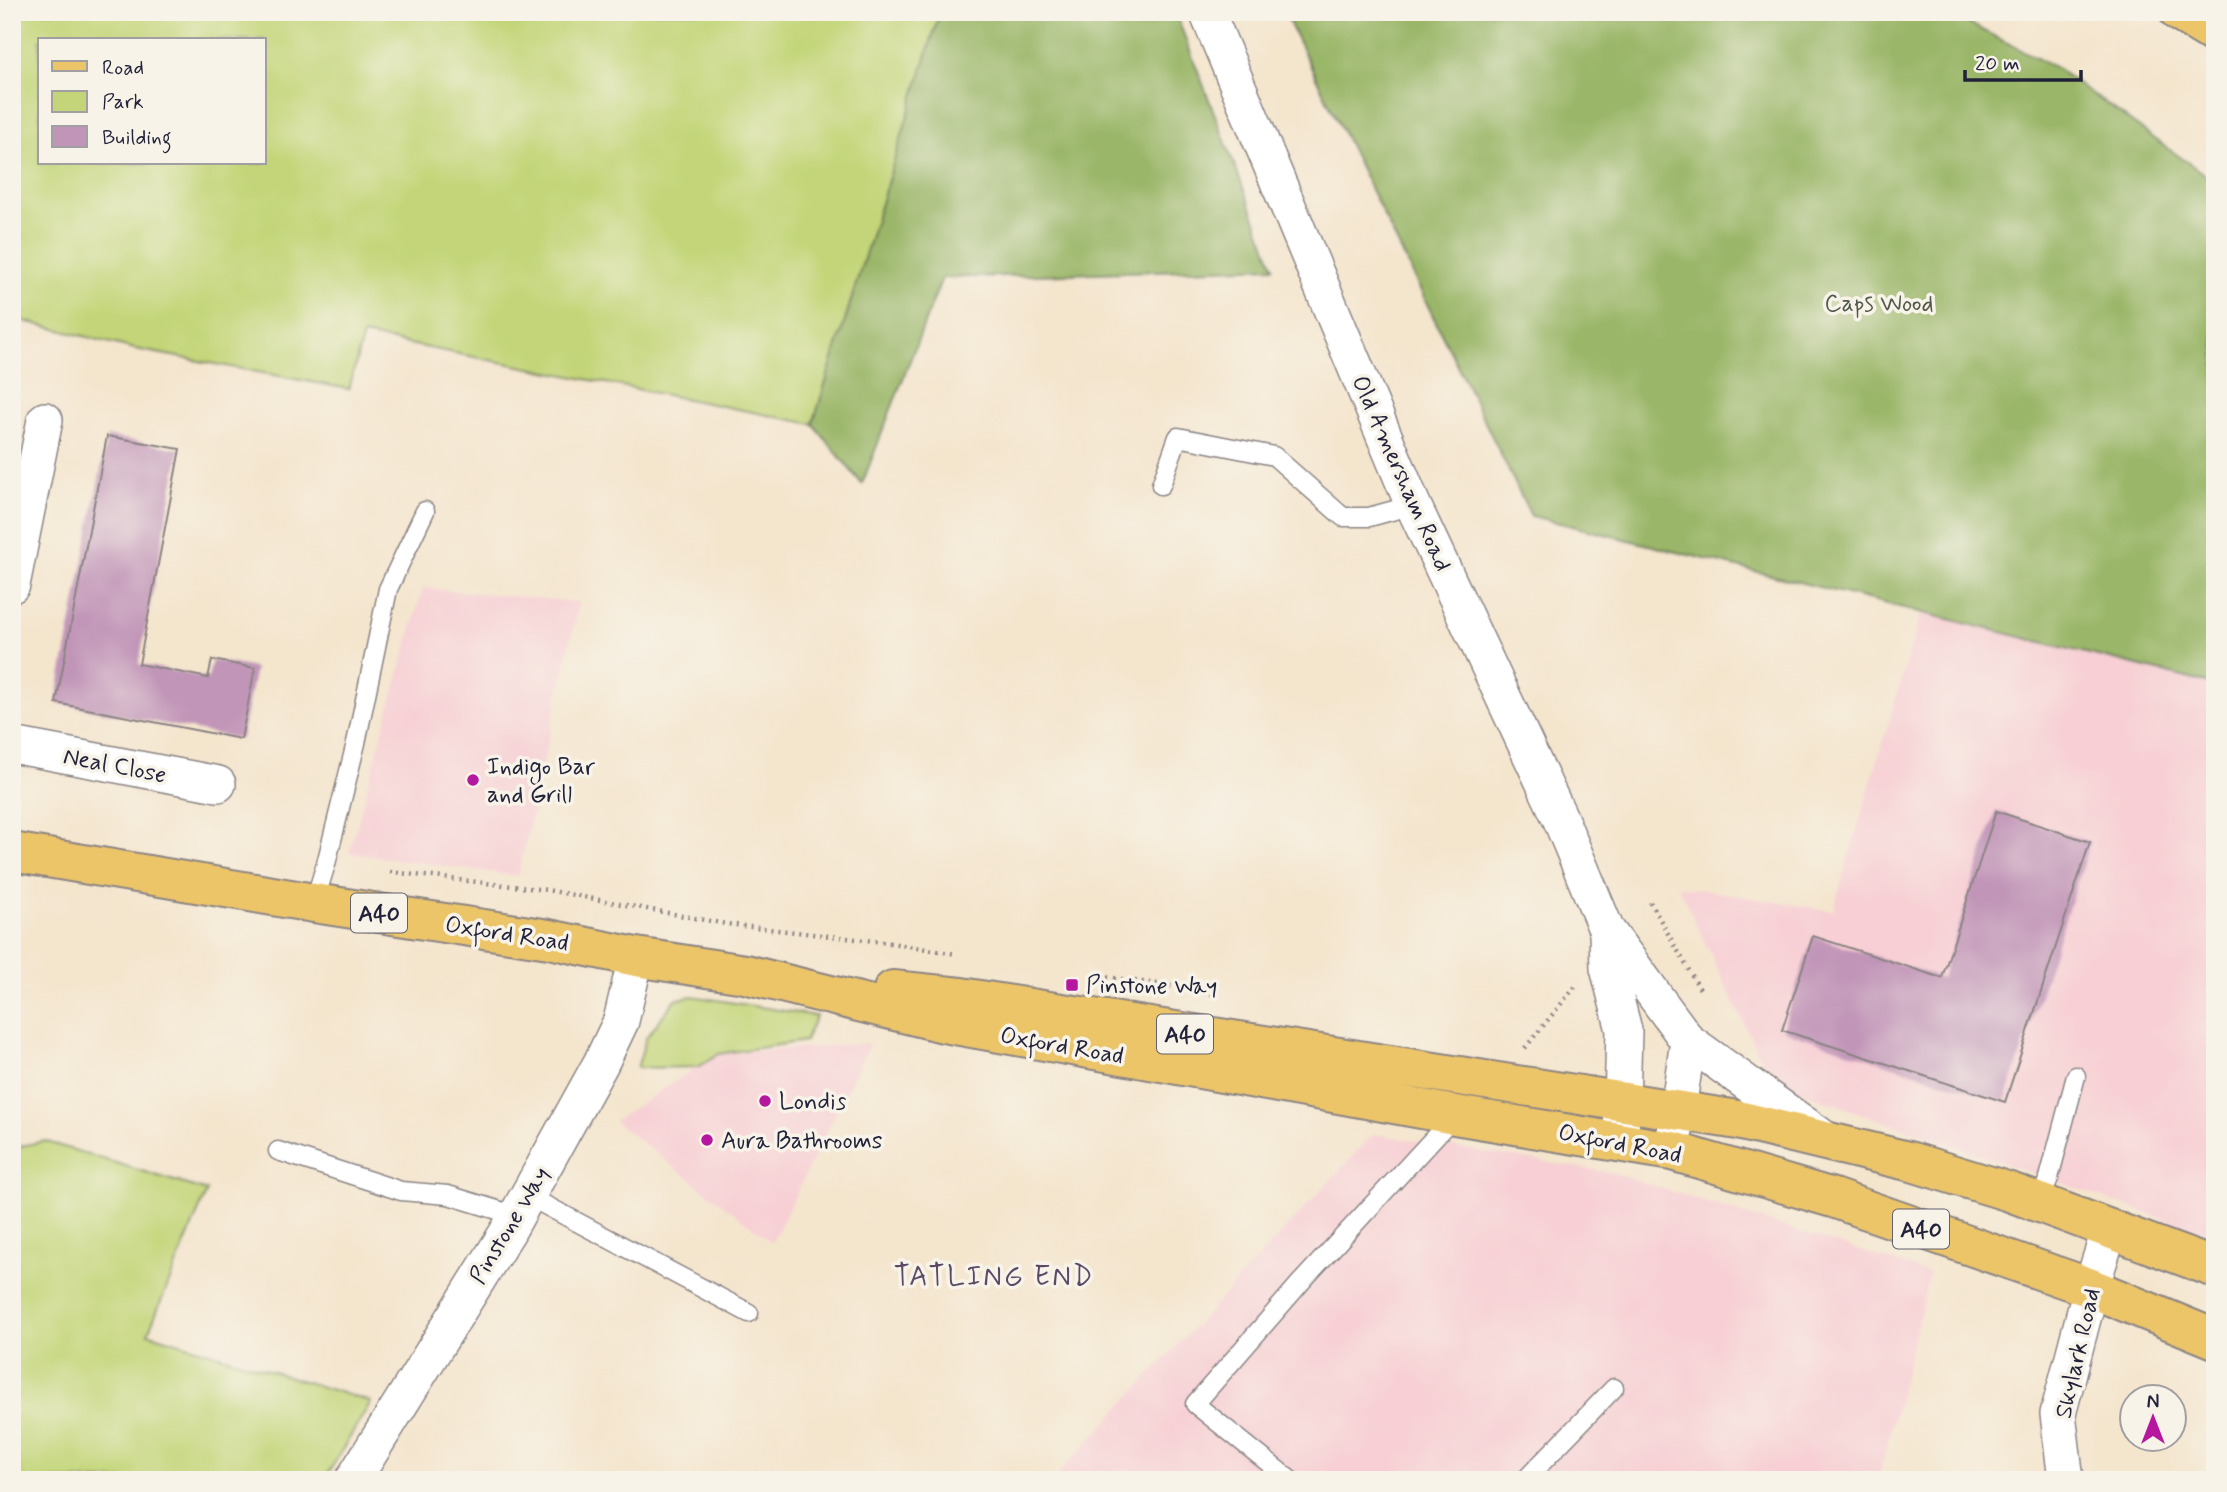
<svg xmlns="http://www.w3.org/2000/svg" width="2227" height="1492" font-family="Mynerve,sans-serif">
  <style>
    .built { fill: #f7cfd4 }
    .green { fill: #c3d578; stroke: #727c5a; stroke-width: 2; fill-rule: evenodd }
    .forest { fill: #9ab668; stroke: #5e6c52; stroke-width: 2 }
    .building { fill: #c195b8 }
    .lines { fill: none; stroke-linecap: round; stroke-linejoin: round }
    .service-casing { stroke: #8b8484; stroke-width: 21 }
    .minor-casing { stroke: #8b8484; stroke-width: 38 }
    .primary-casing { stroke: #8b8484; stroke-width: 42 }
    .trunk-casing { stroke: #8b8484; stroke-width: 42 }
    .path { stroke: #8b8484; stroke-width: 4.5; stroke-dasharray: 2 5; stroke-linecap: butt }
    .service { stroke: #fff; stroke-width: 18 }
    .minor { stroke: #fff; stroke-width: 35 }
    .primary { stroke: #edc569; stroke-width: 38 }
    .trunk { stroke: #edc569; stroke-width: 38 }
    .poi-dot { fill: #b5179e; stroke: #f7f3e8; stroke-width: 2.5 }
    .labels { text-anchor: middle; stroke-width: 7; stroke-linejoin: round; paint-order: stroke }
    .shield { fill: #f7f3e8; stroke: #62616f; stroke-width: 2 }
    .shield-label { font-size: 23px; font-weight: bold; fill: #22223b }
    .park-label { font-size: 24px; fill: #52584d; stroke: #f7f3e8 }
    .street-label { font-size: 24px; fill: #22223b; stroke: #f7f3e8 }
    .poi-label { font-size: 24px; fill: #22223b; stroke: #f7f3e8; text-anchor: start }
    .quarter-label { font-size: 28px; letter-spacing: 2px; fill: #5a4a67; stroke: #f7f3e8 }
  </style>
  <rect width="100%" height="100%" fill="#f7f3e8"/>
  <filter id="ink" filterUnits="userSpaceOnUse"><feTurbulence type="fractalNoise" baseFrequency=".0143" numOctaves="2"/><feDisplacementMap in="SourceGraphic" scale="14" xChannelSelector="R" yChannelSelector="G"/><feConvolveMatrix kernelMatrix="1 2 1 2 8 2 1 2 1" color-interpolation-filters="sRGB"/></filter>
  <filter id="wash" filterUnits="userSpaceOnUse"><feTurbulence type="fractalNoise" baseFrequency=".00686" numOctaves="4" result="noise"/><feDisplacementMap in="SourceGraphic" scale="28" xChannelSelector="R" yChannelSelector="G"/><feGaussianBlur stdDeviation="1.57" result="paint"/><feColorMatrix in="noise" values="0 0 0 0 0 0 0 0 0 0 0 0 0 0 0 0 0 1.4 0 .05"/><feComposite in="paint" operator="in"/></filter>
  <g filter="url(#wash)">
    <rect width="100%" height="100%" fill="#f4e5cd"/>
    <path class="built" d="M423 588 579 602 518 876 349 853Z
      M1921 612 2215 685V1237L1772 1082 1678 886 1833 911Z
      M870 1043 772 1242 614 1121 718 1054Z
      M1373 1134 1613 1173 1930 1273 1878 1480H1053Z"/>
    <path class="green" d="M12 12H940L813 424 363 335 349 389 135 349 12 318ZM40 40H264V163H40Z
      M692 996 816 1016 805 1041 718 1054 698 1067 637 1068 646 1038 675 1000Z
      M44 1141 207 1191 148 1333 371 1402 324 1480H12V1148Z"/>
    <path class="forest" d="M940 12H1175L1274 267 942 278 862 484 813 424Z
      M1284 12H1947L2056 68 2215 182V685L1531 516Z"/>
    <g id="blocks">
      <path class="building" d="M107 436 180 449 139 664 208 678 212 660 255 668 241 739 56 703Z
        M1996 811 2090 842 2005 1102 1782 1030 1813 936 1942 978Z"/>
    </g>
  </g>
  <g filter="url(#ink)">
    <use href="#blocks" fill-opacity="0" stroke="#8b8484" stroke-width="2"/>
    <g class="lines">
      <defs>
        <path id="service" d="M1161 485 1178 437 1274 456 1343 517H1369L1413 505
          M314 903 326 864 356 743 388 589 425 511
          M278 1151 401 1191 448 1195 517 1216
          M528 1196 749 1313
          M2039 1202 2049 1178 2076 1076
          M1290 1480 1195 1404 1302 1281 1455 1115
          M1525 1480 1614 1388"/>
        <path id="minor" d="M1207 12 1413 505 1560 818 1606 929 1688 1041 1672 1151
          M12 585 45 420
          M12 745 218 784
          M1607 932 1608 968 1624 1030 1621 1141
          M1688 1041 1825 1139
          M353 1480 508 1231 601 1063 621 1021 636 957
          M2066 1480 2058 1414 2091 1288 2110 1228"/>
        <path id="primary" d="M12 852 314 903 549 939 636 957 745 974 944 1023 1455 1115 1672 1151 1833 1198 2091 1288 2215 1339
          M893 990 961 997 1738 1120 1912 1162 2010 1192 2215 1268"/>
        <path id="trunk" d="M2179 12 2215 34"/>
      </defs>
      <use href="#service" class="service-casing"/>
      <use href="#minor" class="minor-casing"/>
      <use href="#primary" class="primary-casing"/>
      <use href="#trunk" class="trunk-casing"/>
      <path class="path" d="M390 872 547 890 726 924 891 943 956 954
        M1650 902 1702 993
        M1107 977 1193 989 1215 995
        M1525 1048 1575 987"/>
      <use href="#service" class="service"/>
      <use href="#minor" class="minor"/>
      <use href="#primary" class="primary"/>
      <use href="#trunk" class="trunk"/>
    </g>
  </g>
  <g class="poi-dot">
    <circle cx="473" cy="780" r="7"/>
    <rect x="1065" y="978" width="14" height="14" rx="3.5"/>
    <circle cx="765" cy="1101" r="7"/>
    <circle cx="707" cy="1140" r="7"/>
  </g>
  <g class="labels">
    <g class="shield">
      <rect x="351" y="893.5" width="56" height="39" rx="5"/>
      <rect x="1157" y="1014.5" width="56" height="39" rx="5"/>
      <rect x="1893" y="1209.5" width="56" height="39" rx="5"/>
    </g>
    <g class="shield-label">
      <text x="379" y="921">A40</text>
      <text x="1185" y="1042">A40</text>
      <text x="1921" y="1237">A40</text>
    </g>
    <g class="park-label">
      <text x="1879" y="311">Caps Wood</text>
    </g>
    <g class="street-label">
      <text transform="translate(1402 473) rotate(66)" y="8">Old Amersham Road</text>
      <text transform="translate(115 765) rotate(11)" y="8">Neal Close</text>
      <text transform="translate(507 933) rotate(9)" y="8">Oxford Road</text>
      <text transform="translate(1062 1045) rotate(10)" y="8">Oxford Road</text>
      <text transform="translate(1620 1143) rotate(11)" y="8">Oxford Road</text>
      <text transform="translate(509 1225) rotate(-59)" y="8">Pinstone Way</text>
      <text transform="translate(2077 1353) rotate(-77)" y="8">Skylark Road</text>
    </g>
    <g class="poi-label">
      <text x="487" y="774">Indigo Bar<tspan x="487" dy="28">and Grill</tspan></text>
      <text x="1086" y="993">Pinstone Way</text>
      <text x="779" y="1109">Londis</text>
      <text x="721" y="1148">Aura Bathrooms</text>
    </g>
    <g class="quarter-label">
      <text x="994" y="1285">TATLING END</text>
    </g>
  </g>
  <rect width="2227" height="1492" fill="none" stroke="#f7f3e8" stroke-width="42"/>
  <rect x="38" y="38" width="228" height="126" fill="#f7f3e8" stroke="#a29fa3" stroke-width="2"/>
  <rect x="52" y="61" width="35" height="10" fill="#edc569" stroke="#a29fa3" stroke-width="2"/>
  <text x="102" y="74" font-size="21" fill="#22223b">Road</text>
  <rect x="52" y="91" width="35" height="21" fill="#c3d578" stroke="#a29fa3" stroke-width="2"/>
  <text x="102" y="108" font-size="21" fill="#22223b">Park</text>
  <rect x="52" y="126" width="35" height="21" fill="#c195b8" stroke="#a29fa3" stroke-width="2"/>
  <text x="102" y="144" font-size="21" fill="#22223b">Building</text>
  <g transform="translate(2153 1418)"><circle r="33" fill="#f7f3e8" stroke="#a29fa3" stroke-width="2"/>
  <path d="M0-5L12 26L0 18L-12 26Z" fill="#b5179e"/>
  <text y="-10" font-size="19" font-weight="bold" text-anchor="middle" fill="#22223b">N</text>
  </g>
  <path d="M1965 70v10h116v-10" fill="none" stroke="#22223b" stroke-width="3.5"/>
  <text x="1975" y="70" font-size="21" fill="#22223b" stroke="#f7f3e8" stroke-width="5" paint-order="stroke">20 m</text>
</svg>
